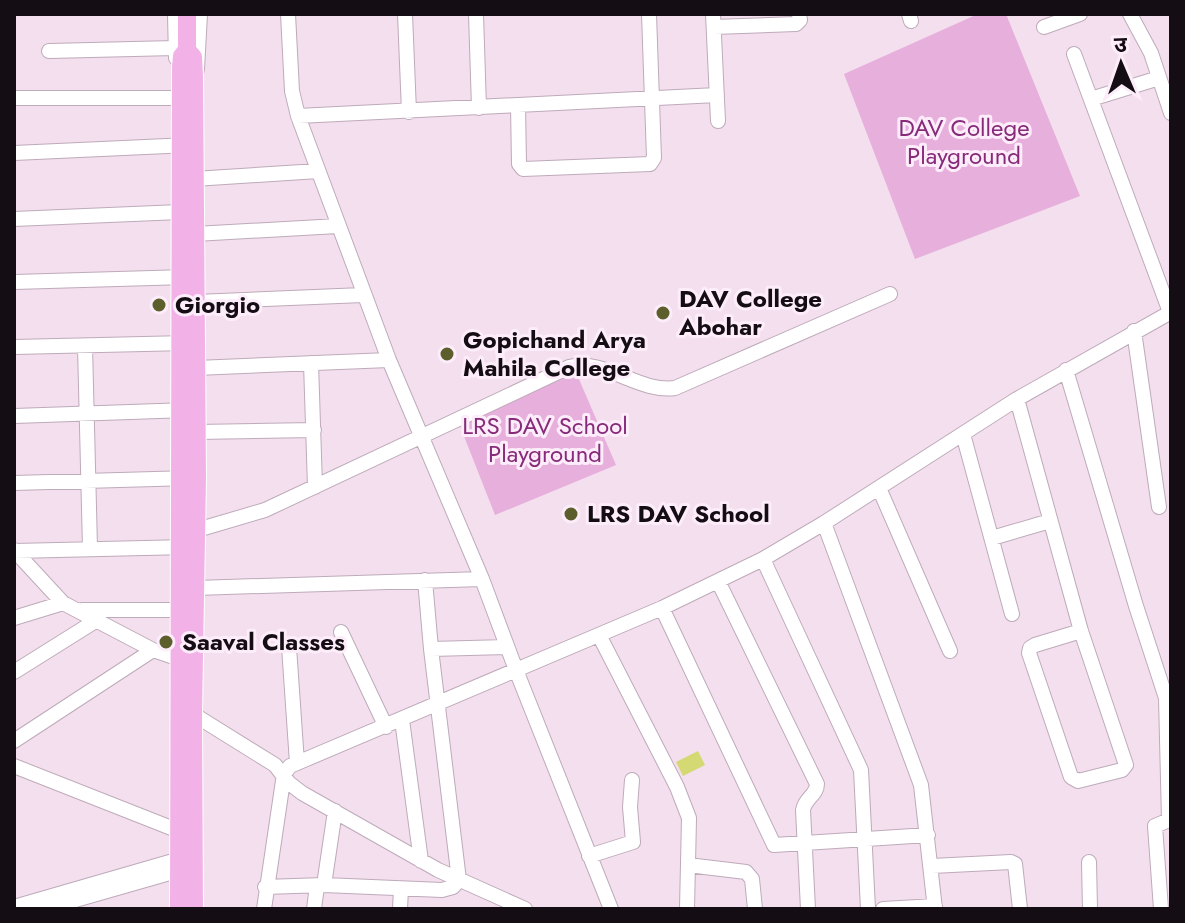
<svg xmlns="http://www.w3.org/2000/svg" width="1185" height="923" font-family="Jost,'Noto Sans Devanagari',sans-serif">
  <style>
    .green { fill: #e7afdb }
    .building { fill: #d5d973 }
    .lines { fill: none; stroke-linecap: round; stroke-linejoin: round }
    .minor-casing { stroke: #beabba; stroke-width: 16 }
    .major-casing { stroke: #fff; stroke-width: 20 }
    .minor { stroke: #fff; stroke-width: 14 }
    .major { stroke: #f2b2e8; stroke-width: 18 }
    .poi-dot { fill: #5c5e2b; stroke: #fdedfa; stroke-width: 3 }
    .labels { text-anchor: middle; stroke-width: 6; stroke-linejoin: round; paint-order: stroke }
    .park-label { font-size: 24px; fill: #862a79; stroke: #fdedfa }
    .poi-label { font-size: 24px; font-weight: bold; fill: #140d13; stroke: #fdedfa; text-anchor: start }
  </style>
  <rect width="100%" height="100%" fill="#f3dfee"/>
  <path class="green" d="M978 14H1006L1080 196 915 259 844 74Z
    M575 370 616 465 495 515 460 426Z"/>
  <path class="building" d="M698 751 705 765 683 776 676 762Z"/>
  <g class="lines">
    <defs>
      <path id="minor" d="M175 14 176 58
        M288 14 292 91 298 116 389 360 482 579 516 670 611 909
        M405 14 409 112
        M476 14 479 108
        M713 14 718 121
        M909 14 911 21
        M1130 14 1151 53 1171 113
        M714 27 796 24 800 20 799 14
        M1044 27 1080 14
        M49 51 175 48
        M1074 54 1170 312
        M197 69 200 14
        M14 98H190
        M1091 99 1159 78
        M518 106 519 164 523 169 650 164 654 158 649 14
        M298 116 717 95
        M14 153 189 145
        M194 179 318 171
        M14 219 180 212
        M195 234 338 226
        M14 282 187 277
        M196 302 363 295
        M1134 331 1159 507
        M85 346 90 548
        M14 347 187 343
        M311 363 315 487
        M196 368 389 360
        M1066 370 1136 606 1166 698 1169 820 1155 826 1161 909
        M1017 399 1081 631 1126 765 1122 770 1078 781 1071 777 1029 653 1030 648 1035 645 1081 631
        M14 416 188 410
        M196 432 314 430
        M963 434 1012 614
        M14 483 190 478
        M879 488 950 651
        M824 523 921 785 935 909
        M197 530 265 510 569 367C605 358 639 393 675 388L890 294
        M992 538 1050 521
        M14 550 63 603 153 650 185 661
        M14 551 188 547
        M763 559 861 770 868 909
        M425 580 431 649
        M718 581 817 784C817 795 805 798 803 810L808 909
        M196 588 482 579
        M662 608 774 845 928 835
        M82 610H181
        M14 618 63 603
        M341 632 386 727
        M599 635 677 787 689 818 687 909
        M289 647 297 763
        M14 672 97 620
        M193 714 275 765 289 783 302 793 438 870 525 909
        M402 720 421 861
        M14 741 153 650
        M14 766 179 831
        M589 856 633 842 630 807 632 780
        M1089 862 1090 909
        M688 865 746 872 752 879 755 909
        M932 866 1011 862 1015 864 1020 909
        M324 885 335 811
        M265 887 324 885 442 890 453 887 459 880 431 649 507 647
        M14 907 187 857
        M44 909 187 868
        M264 909 284 774 290 766 662 608 763 559 824 523 1017 399 1171 312
        M314 909 317 886
        M400 909 401 889
        M883 909 935 906"/>
      <path id="major" d="M187 50 193 57 194 77 197 478 193 714 194 909
        M179 909 181 67 182 56 187 50V14"/>
    </defs>
    <use href="#minor" class="minor-casing"/>
    <use href="#major" class="major-casing"/>
    <use href="#minor" class="minor"/>
    <use href="#major" class="major"/>
  </g>
  <g class="poi-dot">
    <circle cx="159" cy="305" r="8"/>
    <circle cx="663" cy="313" r="8"/>
    <circle cx="447" cy="354" r="8"/>
    <circle cx="571" cy="514" r="8"/>
    <circle cx="166" cy="642" r="8"/>
  </g>
  <g class="labels">
    <g class="park-label">
      <text x="964" y="136">DAV College<tspan x="964" dy="28">Playground</tspan></text>
      <text x="545" y="434">LRS DAV School<tspan x="545" dy="28">Playground</tspan></text>
    </g>
    <g class="poi-label">
      <text x="679" y="307">DAV College<tspan x="679" dy="28">Abohar</tspan></text>
      <text x="175" y="313">Giorgio</text>
      <text x="463" y="348">Gopichand Arya<tspan x="463" dy="28">Mahila College</tspan></text>
      <text x="587" y="522">LRS DAV School</text>
      <text x="182" y="650">Saaval Classes</text>
    </g>
  </g>
  <rect width="1185" height="923" fill="none" stroke="#140d13" stroke-width="32"/>
  <g transform="translate(1121 64) rotate(358)" stroke="#fdedfa" stroke-width="6" paint-order="stroke">
  <path d="M0-6L14 30L0 20L-14 30Z" fill="#140d13"/>
  <text y="-12" font-size="22" font-weight="bold" text-anchor="middle" fill="#140d13">उ</text>
  </g>
</svg>
